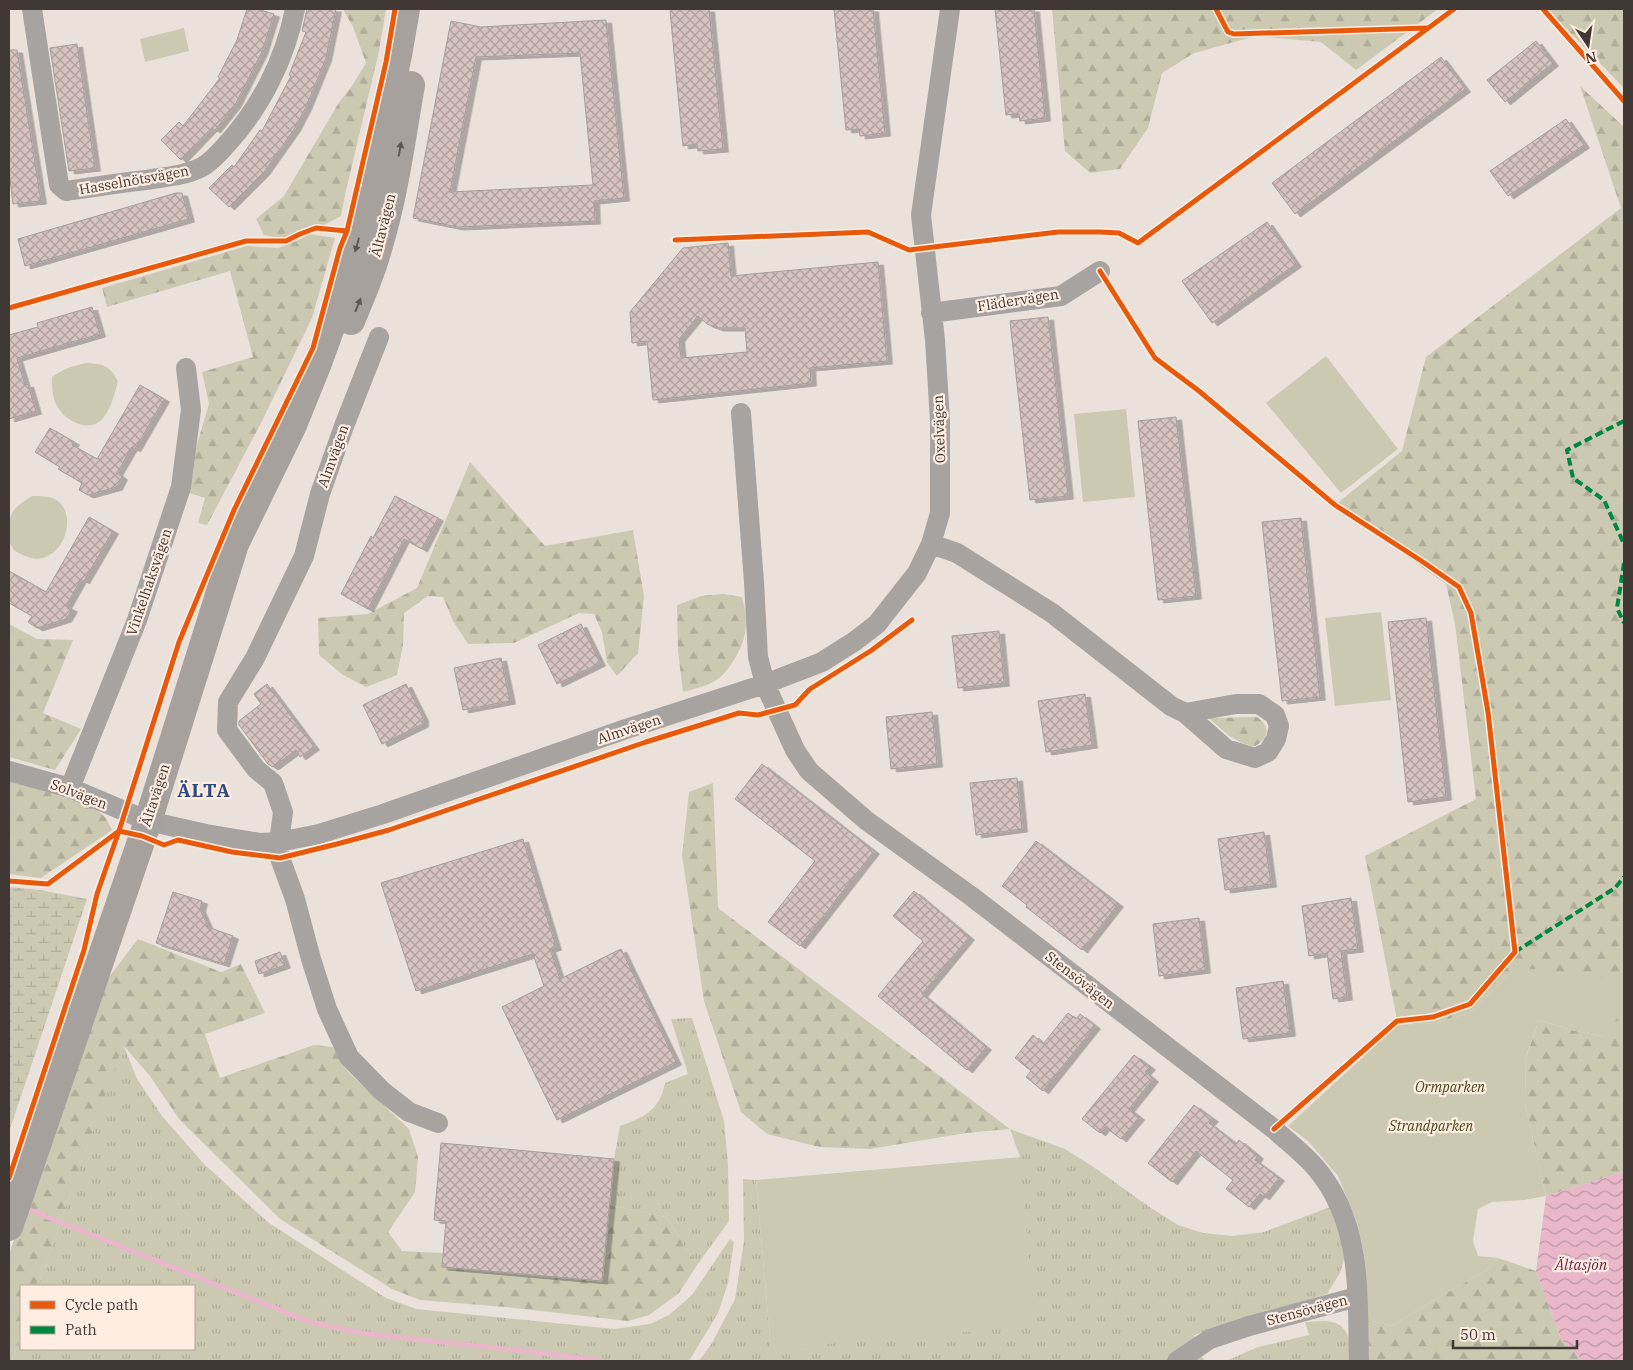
<svg xmlns="http://www.w3.org/2000/svg" width="1633" height="1370" font-family="'IBM Plex Serif',serif">
  <style>
    .grass { fill: url(#grass-tufts) }
    .forest { fill: url(#forest-firs) }
    .wetland { fill: url(#wetland-marsh) }
    .green { fill: #cbc9b2 }
    .water { fill: url(#water-waves) }
    .lines { fill: none; stroke-linecap: round; stroke-linejoin: round }
    .stream { stroke: #e9b7c9; stroke-width: 5 }
    .building { fill: url(#building-cross-hatch); stroke: #a59d9a; fill-rule: evenodd; filter: url(#shadow) }
    .street { stroke: #a6a3a0; stroke-width: 20 }
    .secondary { stroke: #a7a19e; stroke-width: 28 }
    .quiet { stroke: #00873e; stroke-width: 4; stroke-dasharray: 8 4; stroke-linecap: butt }
    .cycleway-casing { stroke: #ffede2; stroke-width: 8 }
    .cycleway { stroke: #e8590c; stroke-width: 5 }
    .oneway { fill: #5e5854 }
    .labels { text-anchor: middle; stroke-width: 4.5; stroke-linejoin: round; paint-order: stroke }
    .street-label { font-size: 14px; fill: #3f3834; stroke: #ffede2 }
    .park-label { font-size: 14px; font-style: italic; fill: #464a1a; stroke: #ffede2 }
    .water-label { font-size: 15px; font-style: italic; fill: #6b1e45; stroke: #ffede2 }
    .district-label { font-size: 19px; font-weight: bold; letter-spacing: 1px; fill: #2c4981; stroke: #ffede2 }
  </style>
  <defs>
    <pattern id="grass-tufts" width="24" height="20" patternUnits="userSpaceOnUse" patternTransform="scale(1.25)"><rect width="24" height="20" fill="#cbc9b2"/><path d="M3 7l-1-3M5 7V3M7 7l1-3M15 17l-1-3M17 17v-4M19 17l1-3" fill="none" stroke="#afad9a"/></pattern>
    <pattern id="forest-firs" width="22" height="20" patternUnits="userSpaceOnUse" patternTransform="scale(1.25)"><rect width="22" height="20" fill="#cbc9b2"/><path d="M5 1l3.5 6h-7zM16 11l3.5 6h-7z" fill="#afad9a"/></pattern>
    <pattern id="wetland-marsh" width="20" height="14" patternUnits="userSpaceOnUse" patternTransform="scale(1.25)"><rect width="20" height="14" fill="#cbc9b2"/><path d="M1 5h8M5 5V1M11 12h8M15 12V8" fill="none" stroke="#afad9a"/></pattern>
    <pattern id="water-waves" width="16" height="10" patternUnits="userSpaceOnUse" patternTransform="scale(1.25)"><rect width="16" height="10" fill="#e9b7c9"/><path d="M0 5q4-4 8 0t8 0" fill="none" stroke="#be96a4"/></pattern>
    <pattern id="building-cross-hatch" width="8" height="8" patternUnits="userSpaceOnUse" patternTransform="scale(1.25)"><rect width="8" height="8" fill="#d6c3c0"/><path d="M0 0l8 8M0 8l8-8" fill="none" stroke="#af9f9d"/></pattern>
    <filter id="shadow"><feDropShadow dx="5.5" dy="3" stdDeviation="0" flood-color="#0004"/></filter>
  </defs>
  <rect width="100%" height="100%" fill="#ebe1db"/>
  <path class="grass" d="M692 1018 724 1121 728 1165 729 1221 697 1265 666 1217 609 1205 614 1159 620 1126C646 1116 659 1111 665 1083L688 1074 671 1019Z
    M123 1044 137 1079 162 1116 204 1164 269 1223 386 1298 416 1309 614 1329 650 1324 669 1315 692 1295 730 1239 734 1242 728 1283 718 1313 689 1361H12L21 1334V1349H194V1286H38Z
    M1010 1129 1065 1149 1092 1166 1151 1208 1178 1225 1203 1233 1233 1236 1264 1232 1330 1207 1347 1248 1340 1273 1327 1294 1194 1335 1199 1353 1205 1361H699L712 1343 735 1299 744 1241 743 1179 756 1180 771 1349 1020 1157Z
    M1326 1321C1330 1322 1335 1322 1338 1324 1350 1331 1352 1349 1352 1361H1226L1258 1347 1309 1335 1305 1322Z"/>
  <path class="forest" d="M343 9H386L379 51 345 195 341 216 324 225 308 228 284 239 264 235 256 219 284 196 338 104 352 86 366 63 353 27Z
    M1052 9H1438L1356 70 1321 42 1256 36 1194 53 1162 73 1148 128 1120 169 1090 173 1065 151Z
    M1547 9H1624V88Z
    M1580 86 1624 127V1172L1546 1196 1525 1104 1526 1057 1539 1020 1572 1030 1604 1037 1513 970 1471 1012 1436 1023 1398 1025 1365 856 1476 799 1455 624 1446 584 1335 505 1402 451 1426 357 1621 208Z
    M310 234 335 238 312 318 261 423 207 525 198 523 205 498 183 491 209 404 202 372 253 357 230 271 107 307 102 288 247 246 278 248 294 242Z
    M470 462 545 546 633 530 644 596 638 653 617 676 607 662 602 632 594 614 579 613 514 643 468 644 453 621 443 597 428 596 404 613 403 645 397 675 366 687 343 675 319 655 318 618 368 614 417 588Z
    M723 594 742 597C749 624 747 640 732 663 727 671 721 678 713 682 704 687 693 689 683 692L678 651 677 605 701 596Z
    M9 624 37 639 73 640 43 713 81 729 55 770 9 757Z
    M1257 717C1271 727 1269 738 1255 746 1237 745 1222 730 1209 718Z
    M9 781 92 805 106 818 112 830 41 878 9 874Z
    M713 783 718 908 1010 1129 966 1133 870 1149 819 1147 767 1134 741 1112 704 1001 682 855 689 792Z
    M138 939 221 972 241 964 265 1013 205 1034 220 1078 314 1045 333 1047 347 1071 409 1129 418 1157 415 1192 388 1232 402 1251 443 1253V1267L602 1281 609 1205 666 1217 697 1265 679 1293 649 1315 628 1321 505 1307 420 1300 392 1289 280 1219 179 1119 150 1076 123 1045 38 1286H21V1334L12 1361H9V1254L106 981Z
    M1498 1258 1536 1271 1561 1339 1583 1361H1369L1367 1320 1392 1326 1432 1301 1487 1270Z"/>
  <path class="wetland" d="M9 887 40 890 87 899 9 1132Z"/>
  <path class="green" d="M184 28 189 51 145 62 140 39Z
    M1326 356 1398 449 1341 493 1266 403Z
    M88 363C105 365 109 365 118 381 115 393 109 419 95 424 80 430 61 416 56 404 52 396 52 386 52 377 63 369 74 365 88 363Z
    M1126 409 1135 497 1083 502 1074 414Z
    M32 496C40 496 48 496 55 499 83 515 59 576 21 554 18 553 13 550 12 547 5 538 8 518 14 510 19 504 26 500 32 496Z
    M1381 612 1391 700 1335 706 1325 618Z
    M1539 969 1615 979 1623 1010 1604 1037 1572 1030 1539 1020 1526 1056 1525 1104 1546 1196 1524 1200 1492 1202 1478 1209 1473 1241 1478 1256 1498 1258 1487 1270 1432 1301 1392 1326 1367 1320 1363 1248 1356 1220 1338 1176 1308 1141 1288 1126 1398 1025 1436 1023 1471 1012 1513 970Z
    M1020 1157 1035 1326 771 1349 756 1180Z"/>
  <path class="water" d="M1624 1172V1361H1583L1561 1339 1536 1271 1546 1196Z"/>
  <g class="lines">
    <path class="stream" d="M27 1209 310 1322 360 1333 542 1353 603 1361"/>
  </g>
  <path class="building" d="M247 9H257L274 14 262 52 235 105 215 130 212 128 181 160 161 140 179 122 183 126 220 78 218 77 237 40Z
    M307 9H336L326 58 306 107 295 128 264 172 229 207 209 188 232 165 234 167 260 130 262 131 291 76 289 75 306 32 302 31Z
    M673 9H709L723 149 698 151 697 144 683 146 670 11 673 10Z
    M834 9H873L885 133 860 136 859 129 846 130Z
    M995 9H1034L1045 118 1020 121 1019 114 1006 115Z
    M606 20 624 198 594 201 595 221 458 227 413 218 451 21 481 27ZM580 53 593 185 450 192 476 57Z
    M1536 41 1553 63 1505 102 1487 80Z
    M77 44 95 168 69 171 50 48Z
    M9 50H17L41 201 13 204 9 171Z
    M1441 57 1465 89 1295 214 1272 183Z
    M1566 119 1584 145 1508 196 1490 171Z
    M176 193H182L189 219 25 266 18 239Z
    M1267 222 1296 264 1212 323 1182 281Z
    M728 243 731 276 878 262 887 361 810 368 811 383 653 400 647 341 632 343 630 312 683 248ZM698 316 707 324 718 328H745L747 352 681 358 679 339Z
    M92 307 100 334 17 358 25 385 28 384 36 411 9 419V335L38 327 37 323Z
    M1048 317 1068 496 1030 500 1010 321Z
    M140 385 164 399 135 449 132 447 117 473 122 477 117 487 88 495 79 490 82 483 58 469 60 467 35 452 50 428 74 442 72 445 97 459Z
    M1176 417 1196 596 1158 600 1138 421Z
    M395 496 438 518 422 549 404 539 368 609 341 594 371 536 373 538Z
    M89 517 113 531 84 581 81 579 66 606 72 609 66 619 37 628 28 622 32 616 9 603V571L46 592Z
    M1301 518 1320 697 1282 701 1262 522Z
    M1426 618 1446 797 1408 802 1388 622Z
    M581 624 600 663 557 684 538 645Z
    M999 631 1004 683 958 688 952 636Z
    M501 658 510 701 463 710 454 668Z
    M267 684 314 747 300 757 296 750 273 767 268 764 239 725V721L261 704 254 694Z
    M406 684 423 718V724L382 744 363 705Z
    M1085 694 1092 745 1046 752 1038 701Z
    M932 712 937 764 891 769 886 717Z
    M762 764 874 851 800 946 768 922 815 861 735 799Z
    M1017 778 1022 829 976 835 970 783Z
    M1264 832 1271 884 1225 890 1218 839Z
    M523 839 556 947 550 949 560 979 621 949 676 1062 557 1120 502 1007 544 986 533 954 416 991 381 883Z
    M1036 841 1118 904 1082 950 1026 907 1027 905 1002 886Z
    M914 891 969 937 922 994 986 1047 967 1070 878 996 923 941 893 916Z
    M173 892 202 901 200 909 208 927 233 936 224 964 156 943Z
    M1351 898 1358 949 1341 951 1347 997 1333 999 1327 953 1309 956 1302 906Z
    M1199 918 1205 970 1159 976 1153 924Z
    M280 952 285 965 259 974 255 961Z
    M1283 981 1290 1033 1243 1039 1236 988Z
    M1068 1013 1076 1019 1080 1014 1095 1026 1043 1091 1026 1077 1031 1071 1015 1058 1033 1035 1043 1044Z
    M1134 1055 1150 1067 1145 1072 1153 1079 1129 1109 1139 1117 1121 1139 1105 1127 1100 1133 1082 1119Z
    M1194 1105 1213 1119 1209 1123 1236 1144 1239 1140 1258 1156 1255 1160 1279 1178 1264 1197 1260 1194 1249 1207 1226 1189 1233 1180 1196 1151 1172 1182 1148 1163Z
    M441 1143 614 1159 602 1281 442 1267 446 1221 434 1220Z"/>
  <g class="lines">
    <path class="street" d="M32 9 59 185 66 191C93 187 119 183 146 180 164 177 184 176 202 167 211 162 220 152 227 144 261 107 285 59 295 9
      M931 313 1061 296 1100 271
      M379 337 344 426 320 494 304 556 255 658 228 702 227 730 256 769 273 783 283 812 279 842 280 858 295 899 311 959 327 1009 349 1057 382 1091 409 1112 438 1123
      M741 413 754 582 758 657 765 684 795 750 809 771 867 821 971 896 1274 1129C1288 1142 1304 1154 1316 1168 1363 1224 1357 1293 1359 1361
      M931 544 957 553 1052 613 1171 706 1185 713 1226 749 1255 758 1268 752 1276 739 1279 726 1275 715 1259 704H1236L1185 713
      M9 771 70 788 148 821 206 834 260 843 279 842 319 834 383 814 626 729 765 684 822 662 855 641 877 624 917 573 931 544 940 513V421L935 340 921 215 950 9
      M70 788 137 620 181 487 191 410 186 368
      M1177 1361 1210 1339 1249 1326 1357 1297"/>
    <path class="secondary" d="M351 321C362 295 373 269 380 242 395 191 402 137 411 85
      M9 1227 148 821 235 544 293 425 318 363 346 286 369 198 398 55 406 9"/>
    <path class="quiet" d="M1624 421 1567 450 1573 478 1604 500 1624 544
      M1624 563 1617 608 1624 623
      M1515 952 1615 888 1624 877"/>
    <defs>
      <path id="cycleway" d="M1216 9 1228 32 1234 34 1427 28
        M1543 9 1624 101
        M675 240 868 232 909 250 1058 232H1100L1119 233 1138 243 1454 9
        M1100 271 1155 358 1199 391 1335 505 1423 562 1459 587 1471 613 1488 712 1515 952 1470 1004 1433 1017 1397 1021 1274 1129
        M9 308 246 241H286L300 234 316 228 347 231
        M9 881 48 884 119 831 142 836 164 845 178 840 232 852 280 858 337 844 389 830 646 742 739 713 758 715 795 705 810 689 872 650 912 620
        M9 1178 84 950 97 894 119 831 179 642 234 510 313 348 340 248 347 231 386 62 395 9"/>
    </defs>
    <use href="#cycleway" class="cycleway-casing"/>
    <use href="#cycleway" class="cycleway"/>
  </g>
  <defs><path id="oneway-solid" d="M-6-.8H1V-3.2L6.5 0L1 3.2V.8H-6Z" transform="scale(1.25)"/></defs>
  <g class="oneway">
    <use href="#oneway-solid" transform="translate(400 149) rotate(-80)"/>
    <use href="#oneway-solid" transform="translate(357 245) rotate(106)"/>
    <use href="#oneway-solid" transform="translate(358 305) rotate(-68)"/>
  </g>
  <g class="labels">
    <g class="street-label">
      <text transform="translate(134 180) rotate(-10)" y="5">Hasselnötsvägen</text>
      <text transform="translate(383 225) rotate(-76)" y="5">Ältavägen</text>
      <text transform="translate(1018 300) rotate(-9)" y="5">Flädervägen</text>
      <text transform="translate(939 429) rotate(-92)" y="5">Oxelvägen</text>
      <text transform="translate(333 456) rotate(-70)" y="5">Almvägen</text>
      <text transform="translate(149 582) rotate(-71)" y="5">Vinkelhaksvägen</text>
      <text transform="translate(629 729) rotate(-18)" y="5">Almvägen</text>
      <text transform="translate(79 794) rotate(21)" y="5">Solvägen</text>
      <text transform="translate(155 795) rotate(-72)" y="5">Ältavägen</text>
      <text transform="translate(1080 980) rotate(38)" y="5">Stensövägen</text>
      <text transform="translate(1307 1310) rotate(-15)" y="5">Stensövägen</text>
    </g>
    <g class="park-label">
      <text x="1450" y="1092">Ormparken</text>
      <text x="1431" y="1131">Strandparken</text>
    </g>
    <g class="water-label">
      <text x="1581" y="1270">Ältasjön</text>
    </g>
    <g class="district-label">
      <text x="204" y="797">ÄLTA</text>
    </g>
  </g>
  <rect width="1633" height="1370" fill="none" stroke="#3f3834" stroke-width="20"/>
  <rect x="20" y="1285" width="175" height="65" fill="#ffede2" stroke="#b2a59c"/>
  <rect x="30" y="1301" width="25" height="8" fill="#e8590c" stroke="#b2a59c"/>
  <text x="65" y="1310" font-size="15" fill="#3f3834">Cycle path</text>
  <rect x="30" y="1326" width="25" height="8" fill="#00873e" stroke="#b2a59c"/>
  <text x="65" y="1335" font-size="15" fill="#3f3834">Path</text>
  <g transform="translate(1588 45) rotate(167)" stroke="#ffede2" stroke-width="4" paint-order="stroke">
  <path d="M0-4L9 19L0 12L-9 19Z" fill="#3f3834"/>
  <text y="-8" font-size="14" font-weight="bold" text-anchor="middle" fill="#3f3834">N</text>
  </g>
  <path d="M1453 1340v8h124v-8" fill="none" stroke="#3f3834" stroke-width="2.5"/>
  <text x="1460" y="1340" font-size="15" fill="#3f3834" stroke="#ffede2" stroke-width="4" paint-order="stroke">50 m</text>
</svg>
